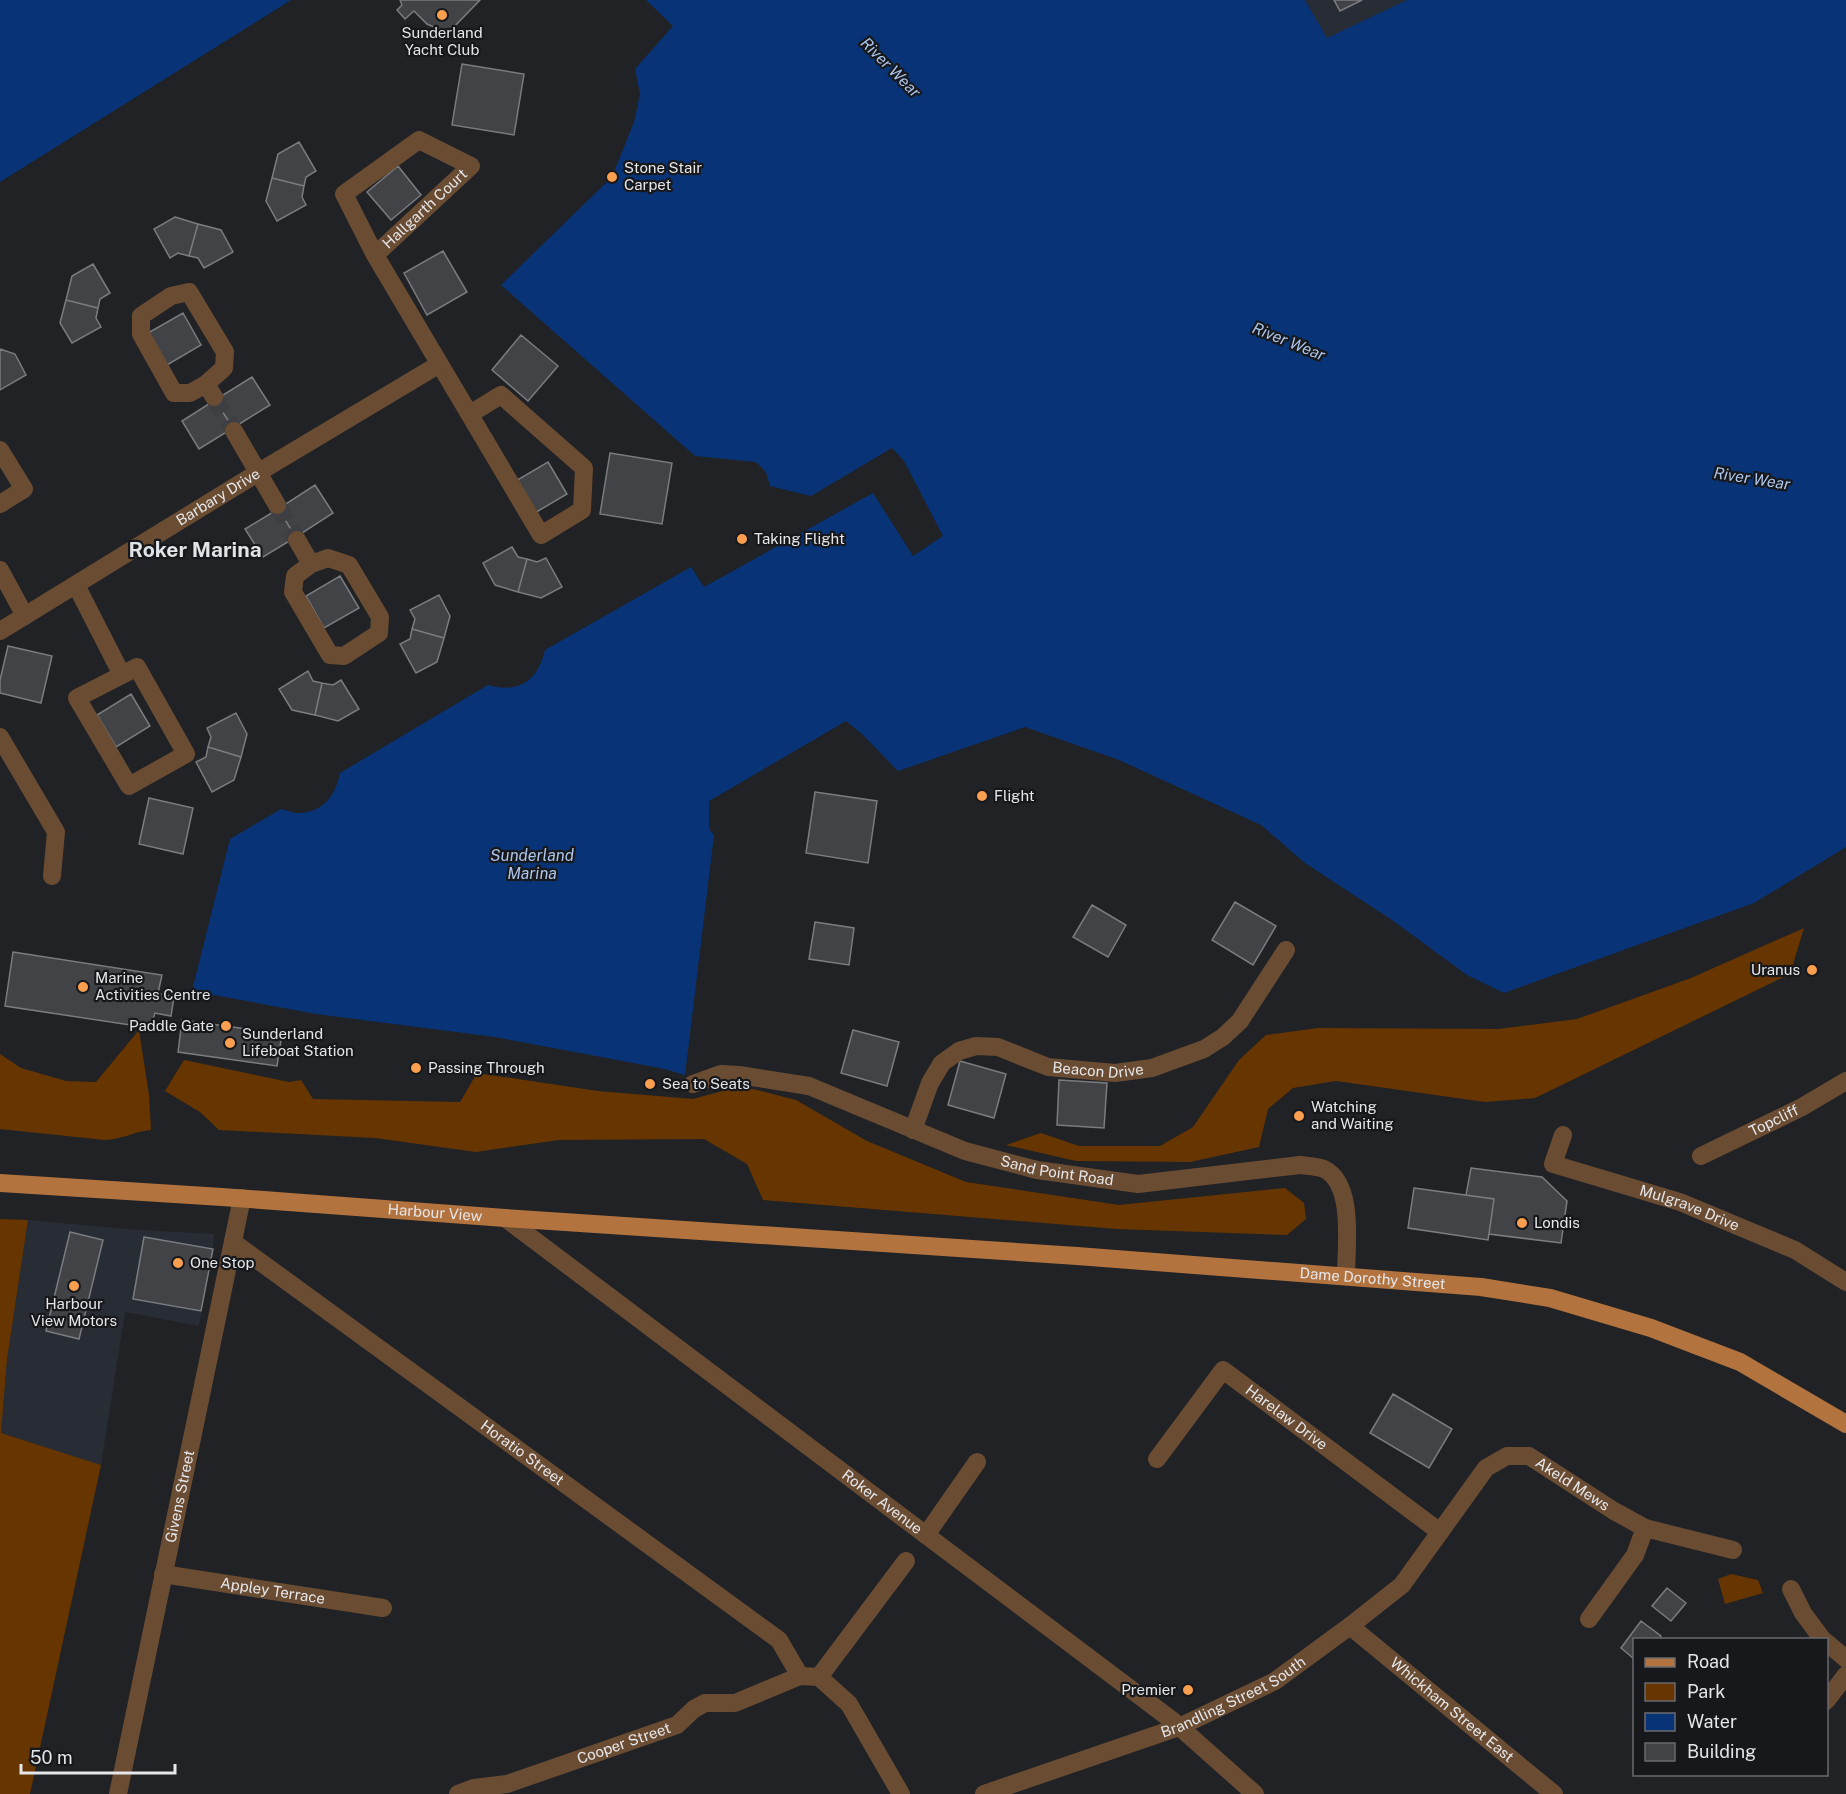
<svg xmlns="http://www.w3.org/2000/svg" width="1846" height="1794" font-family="'Public Sans',sans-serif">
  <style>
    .built { fill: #282d35 }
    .green { fill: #673500 }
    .water { fill: #083477 }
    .building { fill: #414346; stroke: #7a7c80; stroke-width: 1.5 }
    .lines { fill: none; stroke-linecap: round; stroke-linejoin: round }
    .minor-tunnel { stroke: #3e3f42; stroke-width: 18; stroke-dasharray: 18 9; stroke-linecap: butt }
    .minor { stroke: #6a4c33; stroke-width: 18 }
    .major { stroke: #b2733f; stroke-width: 18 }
    .poi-dot { fill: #fa9f4f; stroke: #17181b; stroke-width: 2 }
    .labels { text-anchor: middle; stroke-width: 4.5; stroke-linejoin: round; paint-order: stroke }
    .poi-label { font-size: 15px; fill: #e5e6e9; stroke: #17181b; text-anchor: start }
    .street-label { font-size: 15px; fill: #e5e6e9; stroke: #17181b }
    .water-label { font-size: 16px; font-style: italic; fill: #acc5ec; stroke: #17181b }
    .district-label { font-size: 21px; font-weight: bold; fill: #e0e3e7; stroke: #17181b }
  </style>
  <rect width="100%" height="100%" fill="#202225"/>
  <path class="built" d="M1305 0H1407L1327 38Z
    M28 1220 139 1230 214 1234 213 1249 199 1326 125 1312 101 1465 1 1433 7 1359Z"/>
  <path class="green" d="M1804 928 1790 974 1535 1098 1485 1102 1336 1081 1293 1088 1268 1109 1259 1147 1190 1162 1076 1161 1006 1145 1041 1133 1079 1146H1160L1193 1127 1239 1060 1266 1035 1318 1028 1498 1029 1577 1019 1691 978Z
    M139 1030 149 1095 151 1130C135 1131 121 1140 105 1140L0 1129V1054L21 1068 66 1081 96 1082Z
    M184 1060 289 1082 301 1080 313 1099 460 1102 477 1073 598 1091 693 1099 741 1086 796 1100 867 1141 966 1182 1119 1205 1285 1188 1304 1203 1306 1219 1287 1235 1117 1229 763 1200 747 1164 704 1139 559 1140 476 1152 375 1138 219 1130 200 1112 165 1091Z
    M0 1219 28 1220 7 1359 1 1433 101 1465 30 1794H0Z
    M1731 1574 1758 1580 1763 1593 1725 1604 1718 1579Z"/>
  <path class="water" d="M0 0H291L0 182Z
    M646 0H1305L1327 38 1407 0H1846V847L1754 903 1504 993 1467 975 1392 920 1305 863 1261 825 1119 760 1025 727 898 771 863 735 846 721 709 801V829L714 835 685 1075 665 1069 495 1037 316 1014 192 991 230 839 281 809C287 810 294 814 300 813 324 812 336 794 340 773L488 685C520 694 538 680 545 650L691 567 704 587 873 493 913 556 943 536 904 461 892 448 811 496 770 486 766 472 756 462 695 456 501 285 612 177 634 122 640 94 635 69 673 26Z"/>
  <path class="building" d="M400 0H480L448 33 427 24 414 11 405 19 397 10 402 5Z
    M1334 0H1362L1340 11Z
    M462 64 524 74 514 135 452 125Z
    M299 142 316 171 306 177 304 186 272 178 278 154Z
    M398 166 421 195 391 220 367 192Z
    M272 178 304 186 302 197 306 205 277 221 266 201Z
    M175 217 198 224 189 256 178 253 170 258 154 229Z
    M198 224 221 230 233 252 204 268 198 258 189 256Z
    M443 251 467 292 427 315 404 273Z
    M93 264 110 293 100 299 98 308 66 300 72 276Z
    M66 300 98 308 96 318 101 327 72 343 60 323Z
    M183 313 201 345 167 365 148 333Z
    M521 335 558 366 528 401 492 370Z
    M0 349 15 354 26 375 0 390Z
    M252 377 270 405 233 428 215 400Z
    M215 400 233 428 199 449 182 421Z
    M610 453 672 463 662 524 600 514Z
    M548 462 567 494 533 514 514 482Z
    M315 485 333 513 296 537 278 509Z
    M278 509 296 537 263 557 245 529Z
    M512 547 518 557 527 559 518 592 495 585 483 563Z
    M546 558 562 587 541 598 518 592 527 559 537 562Z
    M340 576 359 608 324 628 306 596Z
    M439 595 450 616 444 638 412 629 415 619 410 610Z
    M412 629 444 638 437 662 416 673 400 644 410 639Z
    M8 646 52 656 41 703 0 693V680Z
    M308 671 313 681 322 683 315 715 292 710 279 689Z
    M341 680 359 709 338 721 315 715 322 683 333 685Z
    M131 694 150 726 116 747 97 715Z
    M236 713 247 734 241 757 208 747 211 737 207 728Z
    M208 747 241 757 234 780 212 792 196 762 206 757Z
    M815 792 877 801 868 863 806 853Z
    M149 798 193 808 183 854 139 844Z
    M1235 902 1276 926 1253 965 1212 940Z
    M1092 905 1126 925 1108 957 1073 937Z
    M815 922 854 928 849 965 809 959Z
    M13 952 162 975 158 993 174 997 171 1016 155 1013 150 1028 5 1006Z
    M182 1020 282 1034 277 1066 178 1052Z
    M853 1030 899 1042 887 1086 841 1073Z
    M960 1061 1006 1074 994 1118 948 1105Z
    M1059 1080 1107 1083 1104 1128 1057 1125Z
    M1471 1168 1542 1177 1567 1201 1561 1243 1489 1234 1494 1199 1466 1195Z
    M1414 1188 1494 1199 1488 1240 1408 1228Z
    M70 1232 103 1240 79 1339 46 1331Z
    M144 1237 213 1249 201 1311 133 1299Z
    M1393 1394 1452 1429 1429 1468 1370 1433Z
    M1667 1588 1686 1603 1671 1621 1652 1606Z
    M1641 1621 1661 1636 1659 1640H1634V1659L1621 1648Z"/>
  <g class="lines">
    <path class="minor-tunnel" d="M214 397 234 431
      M277 505 297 540"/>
    <g class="minor">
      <path id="s1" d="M375 255 471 166 419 140 344 194 375 255 541 535 582 510 584 468 501 395 470 414"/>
      <path d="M206 384 224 368 225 352 189 292 171 296 141 316V334L174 393H190L206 384 214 397"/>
      <path d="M234 431 277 505"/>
      <path d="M0 450 24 489 0 504"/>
      <path d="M297 540 311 564"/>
      <path d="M328 558 349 565 380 617 379 633 344 656 330 655 293 592 295 576 311 564Z"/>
      <path d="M0 570 25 616"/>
      <path d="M76 585 122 675 137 667 186 754 129 786 77 698 122 675"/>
      <path id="s2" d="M0 631 259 472 438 365"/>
      <path d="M0 737 56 832 52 876"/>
      <path id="s3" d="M693 1084 721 1074 739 1075 809 1086 965 1151 1037 1170 1138 1184 1300 1165C1307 1166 1317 1166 1324 1169 1355 1184 1346 1247 1346 1276"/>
      <path id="s4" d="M913 1130 930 1083 942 1063 959 1051 976 1046 998 1047 1048 1067 1115 1073 1152 1068 1204 1049 1223 1037 1240 1021 1286 950"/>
      <path id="s5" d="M1563 1135 1553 1164 1680 1202 1795 1250 1846 1282"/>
      <path id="s6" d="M1701 1156 1802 1107 1846 1081"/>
      <path id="s7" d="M505 1218 1173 1721 1255 1794"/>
      <path id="s8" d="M233 1242 779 1640 800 1676"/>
      <path id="s9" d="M1157 1459 1223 1370 1440 1532"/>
      <path d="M926 1535 977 1462"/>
      <path id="s10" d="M163 1574 383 1608"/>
      <path d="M1791 1589 1803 1613 1823 1640"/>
      <path d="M1589 1619 1635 1555 1645 1528"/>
      <path id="s11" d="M1350 1626 1554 1794"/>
      <path d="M1826 1642 1846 1659"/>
      <path d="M819 1677 906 1561"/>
      <path d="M819 1677 849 1704 901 1794"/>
      <path d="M1826 1701 1846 1675"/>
      <path id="s12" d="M118 1794 242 1198"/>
      <path id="s13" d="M458 1794 474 1788 507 1784 677 1725 694 1709 705 1703H735L800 1676 819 1677"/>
      <path id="s14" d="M984 1794 1179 1727 1275 1681 1350 1626 1402 1585 1486 1468 1507 1456H1529L1614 1511 1645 1528 1733 1550"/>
    </g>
    <path class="major" id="s15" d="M0 1183 222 1197 505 1218 1077 1256 1481 1287 1550 1298 1651 1328 1740 1362 1846 1424"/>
  </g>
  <g class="poi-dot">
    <circle cx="442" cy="15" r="6"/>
    <circle cx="612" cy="177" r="6"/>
    <circle cx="742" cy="539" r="6"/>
    <circle cx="982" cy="796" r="6"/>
    <circle cx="1812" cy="970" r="6"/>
    <circle cx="83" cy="987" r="6"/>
    <circle cx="226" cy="1026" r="6"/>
    <circle cx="230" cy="1043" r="6"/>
    <circle cx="416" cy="1068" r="6"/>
    <circle cx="650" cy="1084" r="6"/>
    <circle cx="1299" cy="1116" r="6"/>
    <circle cx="1522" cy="1223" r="6"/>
    <circle cx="178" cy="1263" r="6"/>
    <circle cx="74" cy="1286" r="6"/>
    <circle cx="1188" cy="1690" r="6"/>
  </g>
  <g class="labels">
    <g class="poi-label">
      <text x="442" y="38" text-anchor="middle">Sunderland<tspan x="442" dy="17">Yacht Club</tspan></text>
      <text x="624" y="173">Stone Stair<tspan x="624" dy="17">Carpet</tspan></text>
      <text x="754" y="544">Taking Flight</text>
      <text x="994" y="801">Flight</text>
      <text x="1800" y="975" text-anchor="end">Uranus</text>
      <text x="95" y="983">Marine<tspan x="95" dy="17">Activities Centre</tspan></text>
      <text x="214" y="1031" text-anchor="end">Paddle Gate</text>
      <text x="242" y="1039">Sunderland<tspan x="242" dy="17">Lifeboat Station</tspan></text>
      <text x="428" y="1073">Passing Through</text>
      <text x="662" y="1089">Sea to Seats</text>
      <text x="1311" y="1112">Watching<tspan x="1311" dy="17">and Waiting</tspan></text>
      <text x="1534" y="1228">Londis</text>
      <text x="190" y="1268">One Stop</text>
      <text x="74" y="1309" text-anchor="middle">Harbour<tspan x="74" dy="17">View Motors</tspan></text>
      <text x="1176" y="1695" text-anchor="end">Premier</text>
    </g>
    <g class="street-label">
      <text dy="5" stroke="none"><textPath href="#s1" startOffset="68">Hallgarth Court</textPath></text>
      <text dy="5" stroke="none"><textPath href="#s2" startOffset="256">Barbary Drive</textPath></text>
      <text dy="5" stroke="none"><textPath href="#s4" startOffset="238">Beacon Drive</textPath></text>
      <text dy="5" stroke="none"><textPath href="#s6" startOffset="81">Topcliff</textPath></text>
      <text dy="5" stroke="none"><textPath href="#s3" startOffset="382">Sand Point Road</textPath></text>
      <text dy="5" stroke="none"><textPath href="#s5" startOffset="174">Mulgrave Drive</textPath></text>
      <text dy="5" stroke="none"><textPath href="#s15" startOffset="436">Harbour View</textPath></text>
      <text dy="5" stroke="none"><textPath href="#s15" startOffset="1376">Dame Dorothy Street</textPath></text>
      <text dy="5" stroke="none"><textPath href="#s9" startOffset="190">Harelaw Drive</textPath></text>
      <text dy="5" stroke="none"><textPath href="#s8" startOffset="358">Horatio Street</textPath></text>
      <text dy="5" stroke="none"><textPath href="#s14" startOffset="714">Akeld Mews</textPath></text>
      <text dy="5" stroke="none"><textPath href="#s12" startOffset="304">Givens Street</textPath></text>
      <text dy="5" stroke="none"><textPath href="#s7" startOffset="472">Roker Avenue</textPath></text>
      <text dy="5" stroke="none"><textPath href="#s10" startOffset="111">Appley Terrace</textPath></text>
      <text dy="5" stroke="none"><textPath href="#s14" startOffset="268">Brandling Street South</textPath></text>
      <text dy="5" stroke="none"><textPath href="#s11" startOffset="132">Whickham Street East</textPath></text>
      <text dy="5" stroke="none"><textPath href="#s13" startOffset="174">Cooper Street</textPath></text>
    </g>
    <g class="water-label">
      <text transform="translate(891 67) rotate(45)" y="6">River Wear</text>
      <text transform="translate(1289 341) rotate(22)" y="6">River Wear</text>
      <text transform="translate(1752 478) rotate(9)" y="6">River Wear</text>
      <text x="532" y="861">Sunderland<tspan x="532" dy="18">Marina</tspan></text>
    </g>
    <g class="district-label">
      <text x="195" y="557">Roker Marina</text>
    </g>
  </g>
  <rect x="1633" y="1638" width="195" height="138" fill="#17181b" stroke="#696a6d" stroke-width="1.5"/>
  <rect x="1645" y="1658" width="30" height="9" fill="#b2733f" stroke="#696a6d" stroke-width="1.5"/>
  <text x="1687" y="1668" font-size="18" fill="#e5e6e9">Road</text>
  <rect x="1645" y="1683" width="30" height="18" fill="#673500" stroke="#696a6d" stroke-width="1.5"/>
  <text x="1687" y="1698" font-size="18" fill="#e5e6e9">Park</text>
  <rect x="1645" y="1713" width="30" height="18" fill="#083477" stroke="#696a6d" stroke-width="1.5"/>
  <text x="1687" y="1728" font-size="18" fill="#e5e6e9">Water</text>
  <rect x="1645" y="1743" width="30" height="18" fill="#414346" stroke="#696a6d" stroke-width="1.5"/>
  <text x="1687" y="1758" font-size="18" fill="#e5e6e9">Building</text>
  <path d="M21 1764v9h154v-9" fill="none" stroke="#e5e6e9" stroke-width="3"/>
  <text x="30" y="1764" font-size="18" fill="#e5e6e9" stroke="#17181b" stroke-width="4.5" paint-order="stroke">50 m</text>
</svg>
